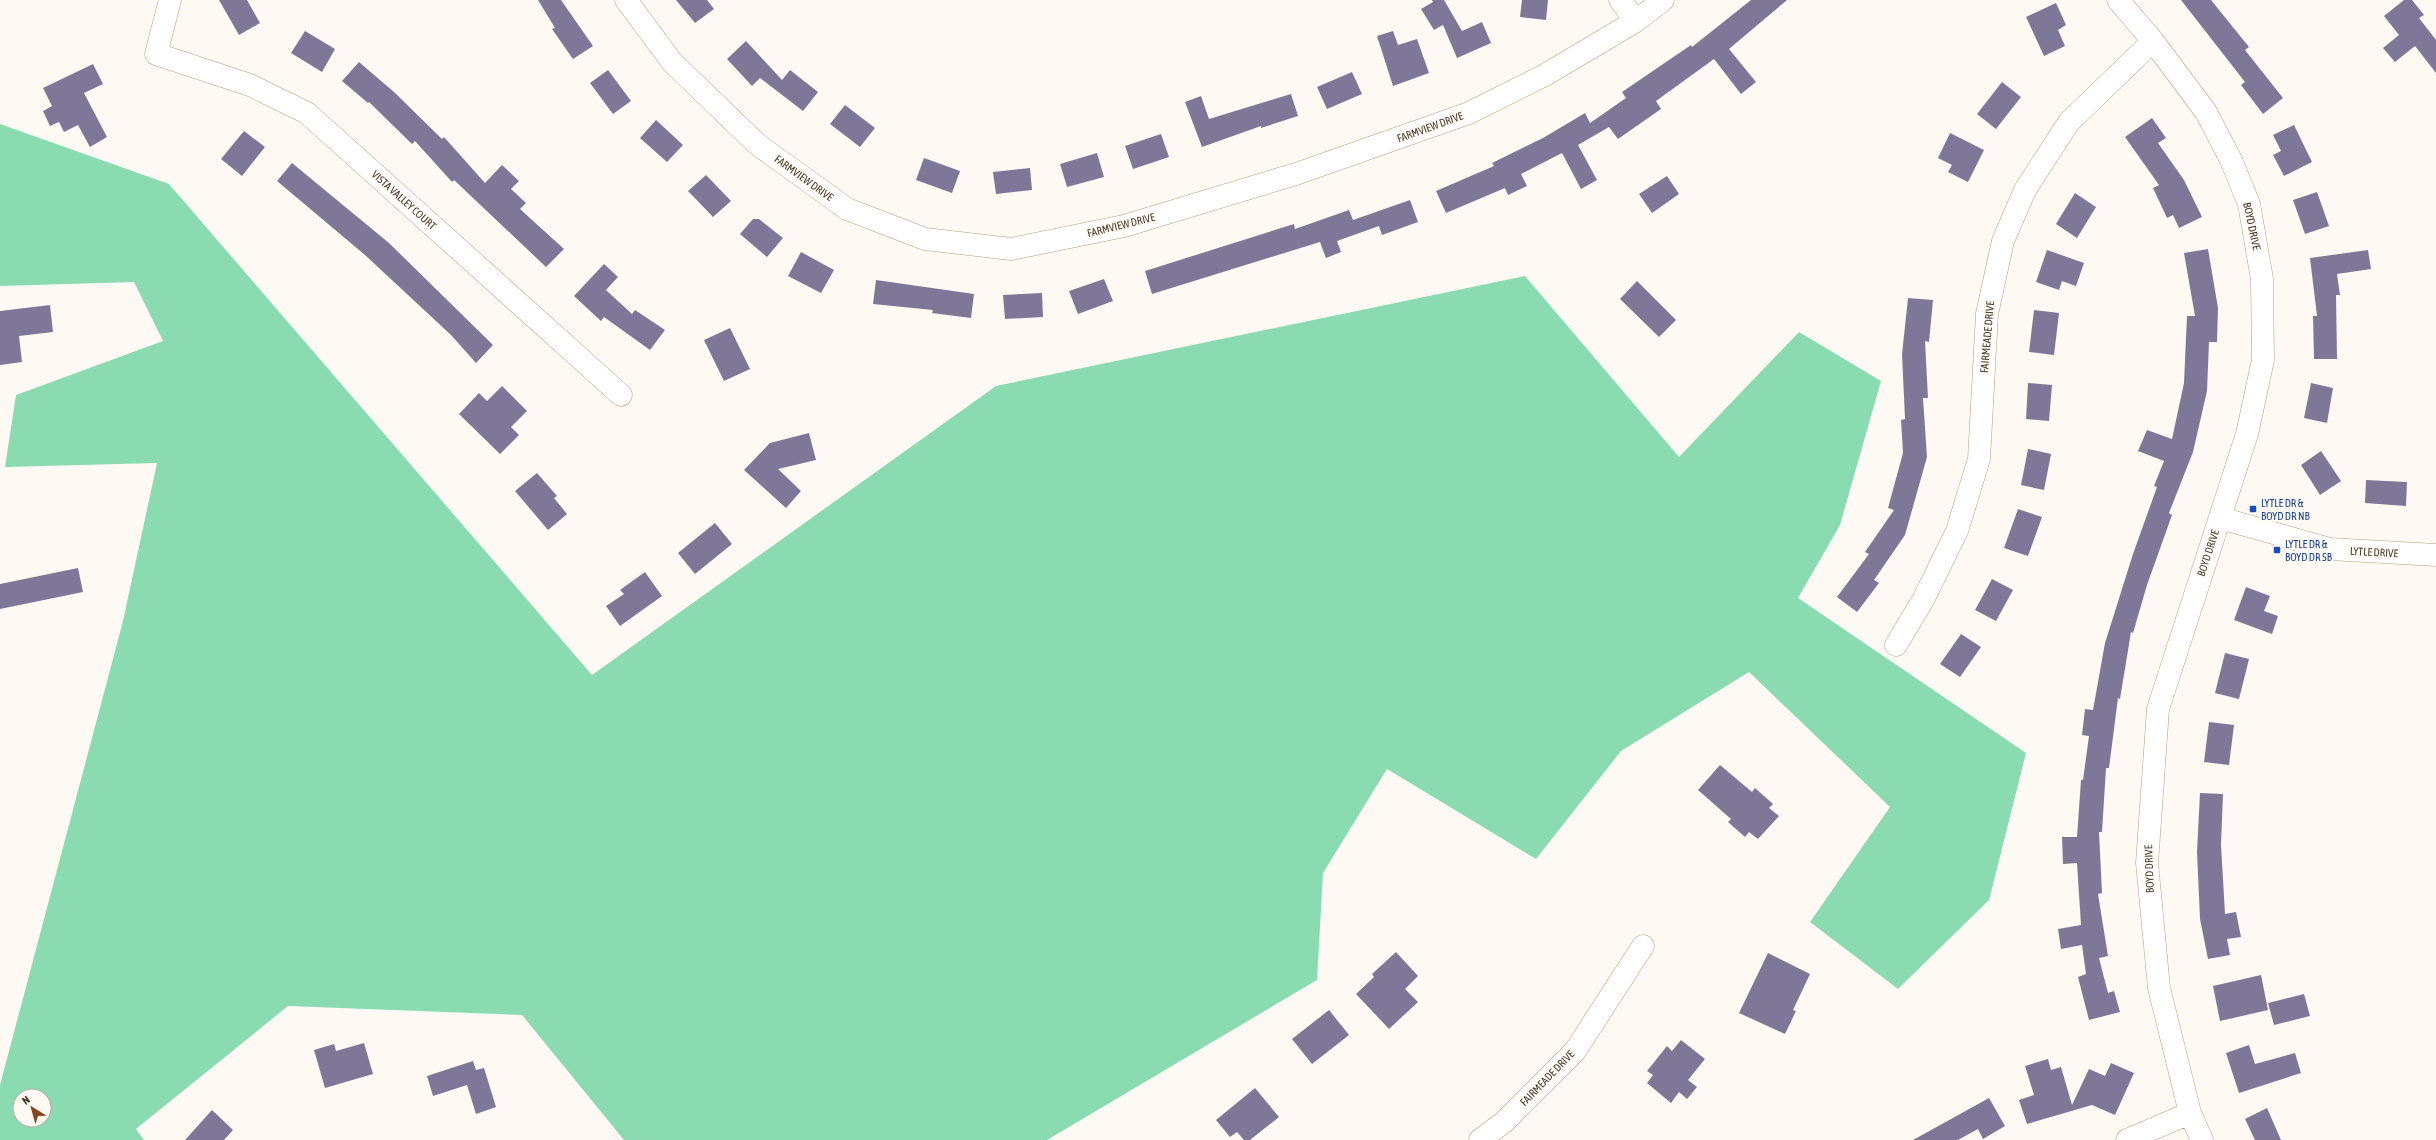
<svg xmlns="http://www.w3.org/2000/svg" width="2436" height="1140" font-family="'Asap Condensed',sans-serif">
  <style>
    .green { fill: #8adbb2; fill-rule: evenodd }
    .building { fill: #7f7797 }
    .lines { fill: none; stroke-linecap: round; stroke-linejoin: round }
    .minor-casing { stroke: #b49f80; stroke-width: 23 }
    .minor { stroke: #fff; stroke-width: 22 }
    .transit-dot { fill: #1a4fb4; stroke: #fefaf3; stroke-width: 1.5 }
    .labels { text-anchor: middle; stroke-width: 4; stroke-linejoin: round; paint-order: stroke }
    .street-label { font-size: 11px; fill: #433a2d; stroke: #fefaf3 }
    .transit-label { font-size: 11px; fill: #164399; stroke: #fefaf3; text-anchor: start }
  </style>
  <rect width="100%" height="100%" fill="#fefaf3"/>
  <path class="green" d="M0 124 169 184 592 675 996 386 1525 276 1679 457 1799 332 1881 381 1840 525 1798 598 2026 753 1989 900 1898 989 1810 922 1890 807 1749 672 1621 751 1536 859 1387 769 1323 873 1317 980 1047 1140H624L522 1015 288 1006 136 1129 144 1140H0V1085L123 621 157 463 5 467 16 395 163 341 134 282 0 286ZM20 1096H44V1120H20Z"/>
  <path class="building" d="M219 0H247L260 23 239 35Z
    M538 0H561L593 46 573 59 552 29 555 28Z
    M676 0H707L714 9 695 23Z
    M1432 0H1444L1462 31 1482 22 1491 43 1457 58 1443 25 1434 30 1421 9 1433 2Z
    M1522 0H1548L1546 20 1520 17Z
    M1751 0H1787L1729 49 1756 82 1741 94 1714 59 1656 101 1661 109 1618 139 1609 127 1578 145 1597 180 1581 189 1562 153 1521 174 1527 186 1508 195 1505 188 1446 213 1436 191 1494 166 1492 163 1543 138 1585 113 1590 123 1626 98 1622 92 1691 45 1692 47Z
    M2181 0H2211L2249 47 2245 50 2283 98 2263 114 2241 85 2245 82Z
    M2404 0H2412L2424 15 2419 18 2436 40V73L2415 46 2395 62 2383 48 2399 35 2384 16Z
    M2056 3 2066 25 2058 30 2065 46 2044 56 2026 17Z
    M305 31 335 49 322 72 291 53Z
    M1393 31 1398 45 1417 39 1429 73 1393 86 1377 36Z
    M746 41 782 80 790 70 818 92 803 111 760 78 752 86 727 59Z
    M359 62 394 92 442 139 444 137 485 183 502 165 519 181 511 189 526 203 520 209 564 249 546 267 454 180 452 182 415 141 412 144 369 102 368 103 342 81Z
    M93 64 103 84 84 93 107 137 90 147 78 125 64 132 59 122 50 126 43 111 52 106 43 88Z
    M608 70 631 101 613 114 590 83Z
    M1352 72 1362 94 1327 109 1317 87Z
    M2002 82 2021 97 1996 129 1977 114Z
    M1291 94 1298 116 1261 128V126L1202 147 1185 102 1201 96 1209 119Z
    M845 105 875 128 860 147 830 124Z
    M2152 118 2166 138 2158 143 2184 180 2202 217 2179 228 2173 215 2167 218 2153 188 2159 185 2125 137Z
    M656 120 683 145 667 162 640 138Z
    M2294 125 2312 162 2284 176 2273 155 2281 151 2273 135Z
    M244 131 265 147 242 176 221 159Z
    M1950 133 1984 150 1968 182 1948 172 1952 165 1938 158Z
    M1161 134 1169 157 1133 169 1125 146Z
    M1097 153 1104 177 1067 187 1060 164Z
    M924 158 960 171 952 193 916 180Z
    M292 163 389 243 493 345 476 363 451 335 365 255 277 181Z
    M1030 168 1032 190 996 194 993 172Z
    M706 175 731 201 713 217 688 191Z
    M1667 176 1679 194 1652 213 1639 194Z
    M2317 192 2329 226 2305 234 2293 200Z
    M2075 193 2096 207 2077 238 2056 224Z
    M1410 200 1418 222 1382 235 1379 226 1337 241 1341 252 1326 258 1320 242 1152 294 1145 271 1294 224 1295 229 1349 210 1353 220Z
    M753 219H759L783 238 767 257 740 234Z
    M2208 249 2218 308 2217 342H2209L2207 391 2193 452 2169 513 2172 515 2147 585 2133 633 2131 632 2120 699 2118 698 2109 768H2106L2102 832H2099L2102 893 2098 894 2108 956 2099 958 2108 993 2114 991 2120 1012 2089 1020 2078 977 2086 974 2082 945 2061 949 2058 929 2081 925 2077 863 2063 864 2062 837H2077L2081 780H2083L2089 736 2082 735 2085 709 2093 710 2105 643 2133 554 2157 487 2154 486 2164 461 2138 451 2147 430 2172 439 2184 383 2187 316H2195L2184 253Z
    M2047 250 2084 263 2076 286 2062 281 2059 290 2036 282Z
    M2368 250 2371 269 2337 274 2340 295H2336L2337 359H2314L2313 316H2317L2310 258Z
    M801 252 834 270 821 293 788 276Z
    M604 264 618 277 606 290 632 314 635 310 665 330 650 350 604 317 601 321 574 296Z
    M1104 279 1113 301 1078 314 1069 291Z
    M876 280 974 294 971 318 932 313 933 310 873 304Z
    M1637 281 1676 320 1659 337 1620 299Z
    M1042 293 1043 317 1005 319 1003 295Z
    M1908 298 1933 300 1929 342 1925 341 1928 398H1923L1927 457 1905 535 1874 580 1879 583 1857 612 1837 597 1869 554 1865 552 1894 510 1888 508 1903 453 1901 420 1905 419 1902 354Z
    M50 305 53 332 19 336 22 362 0 365V311Z
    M2034 310 2059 313 2054 355 2029 352Z
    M730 328 750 369 724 381 704 340Z
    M2028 383 2052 385 2049 421 2026 419Z
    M2311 383 2333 388 2327 423 2304 418Z
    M502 386 527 411 511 427 519 435 500 454 459 414 479 393 487 401Z
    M809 433 816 460 778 469 801 491 786 508 744 470 770 443Z
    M2028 449 2051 454 2044 490 2021 485Z
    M2321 451 2341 481 2320 495 2301 465Z
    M537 473 557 496 554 498 567 514 548 530 515 491Z
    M2366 480 2407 482 2406 506 2365 503Z
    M2018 509 2042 517 2028 556 2004 548Z
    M715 523 732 544 695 574 678 553Z
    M78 568 83 592 0 609V584Z
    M645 572 662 596 620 626 606 606 624 594 620 590Z
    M1992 579 2013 590 1996 621 1975 610Z
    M2246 587 2270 596 2264 611 2278 616 2272 634 2234 620Z
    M1961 634 1981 647 1960 677 1940 664Z
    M2225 653 2249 659 2239 699 2215 693Z
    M2209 722 2234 725 2229 765 2204 762Z
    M1720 765 1752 792 1755 788 1773 804 1769 808 1779 816 1758 839 1749 832 1745 837 1728 822 1731 819 1698 790Z
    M2200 793 2223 794 2221 845 2225 914 2236 912 2241 937 2227 939 2230 955 2208 959 2200 919 2197 852Z
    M1396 952 1418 976 1405 989 1418 1002 1389 1029 1356 994 1374 977 1372 974Z
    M1768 953 1810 974 1793 1010 1796 1011 1785 1034 1739 1013Z
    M2261 975 2268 1010 2220 1021 2213 986Z
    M2304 994 2310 1016 2274 1025 2268 1003Z
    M1329 1010 1349 1035 1312 1064 1292 1039Z
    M1681 1040 1705 1059 1688 1080 1697 1087 1687 1099 1679 1092 1671 1103 1647 1083 1653 1075 1647 1071 1667 1046 1672 1051Z
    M364 1043 373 1074 325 1088 314 1050 334 1044 336 1051Z
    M2249 1045 2255 1064 2295 1053 2301 1073 2239 1093 2226 1053Z
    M2048 1059 2051 1070 2061 1067 2072 1105 2089 1069 2105 1076 2111 1063 2134 1073 2115 1115 2092 1105 2027 1124 2019 1100 2034 1095 2025 1066Z
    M473 1061 476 1070 484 1068 496 1107 476 1114 467 1085 433 1096 427 1076Z
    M1255 1088 1279 1117 1250 1140H1244L1237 1132 1230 1137 1216 1120Z
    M1989 1098 2005 1126 1983 1139 1978 1129 1958 1140H1913Z
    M2267 1108 2281 1140H2255L2245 1119Z
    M212 1110 233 1130 224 1140H185Z"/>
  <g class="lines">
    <defs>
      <path id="minor" d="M170 0 156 54 250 85 307 113 621 395
        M626 0 672 62 757 144 847 209 925 239 1011 249 1124 226 1296 174 1469 113 1545 75 1636 21 1663 0
        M1620 0 1636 21
        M2118 0 2153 41 2206 112 2231 160 2249 204 2262 279 2263 360 2247 434 2158 709 2147 863 2159 988 2190 1113 2202 1140
        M2220 518 2330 549 2436 555
        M1896 645 1923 600 1957 531 1979 459 1987 314 2003 241 2025 190 2069 122 2153 41
        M1480 1140 1504 1122 1575 1051 1643 946
        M2127 1140 2190 1113"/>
    </defs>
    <use href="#minor" class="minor-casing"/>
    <use href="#minor" class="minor"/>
  </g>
  <g class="transit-dot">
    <rect x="2249" y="505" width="8" height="8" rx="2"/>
    <rect x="2273" y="546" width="8" height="8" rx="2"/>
  </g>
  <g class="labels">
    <g class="street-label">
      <text transform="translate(1430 127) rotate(-20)" y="4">FARMVIEW DRIVE</text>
      <text transform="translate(804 178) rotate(36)" y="4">FARMVIEW DRIVE</text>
      <text transform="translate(404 200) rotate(42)" y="4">VISTA VALLEY COURT</text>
      <text transform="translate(1121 225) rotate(-14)" y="4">FARMVIEW DRIVE</text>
      <text transform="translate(2252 226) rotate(78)" y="4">BOYD DRIVE</text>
      <text transform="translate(1987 337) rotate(-85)" y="4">FAIRMEADE DRIVE</text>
      <text transform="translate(2374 552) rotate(3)" y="4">LYTLE DRIVE</text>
      <text transform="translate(2208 553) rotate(-72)" y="4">BOYD DRIVE</text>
      <text transform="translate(2149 869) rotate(-92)" y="4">BOYD DRIVE</text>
      <text transform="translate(1547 1078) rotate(-46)" y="4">FAIRMEADE DRIVE</text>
    </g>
    <g class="transit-label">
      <text x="2261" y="507">LYTLE DR &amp;<tspan x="2261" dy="13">BOYD DR NB</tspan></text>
      <text x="2285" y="548">LYTLE DR &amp;<tspan x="2285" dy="13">BOYD DR SB</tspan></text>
    </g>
  </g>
  <g transform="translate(32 1108) rotate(323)"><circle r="19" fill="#fefaf3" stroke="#b3ada4"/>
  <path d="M0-3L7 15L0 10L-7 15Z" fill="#8a441e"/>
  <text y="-6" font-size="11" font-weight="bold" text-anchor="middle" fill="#433a2d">N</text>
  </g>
</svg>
